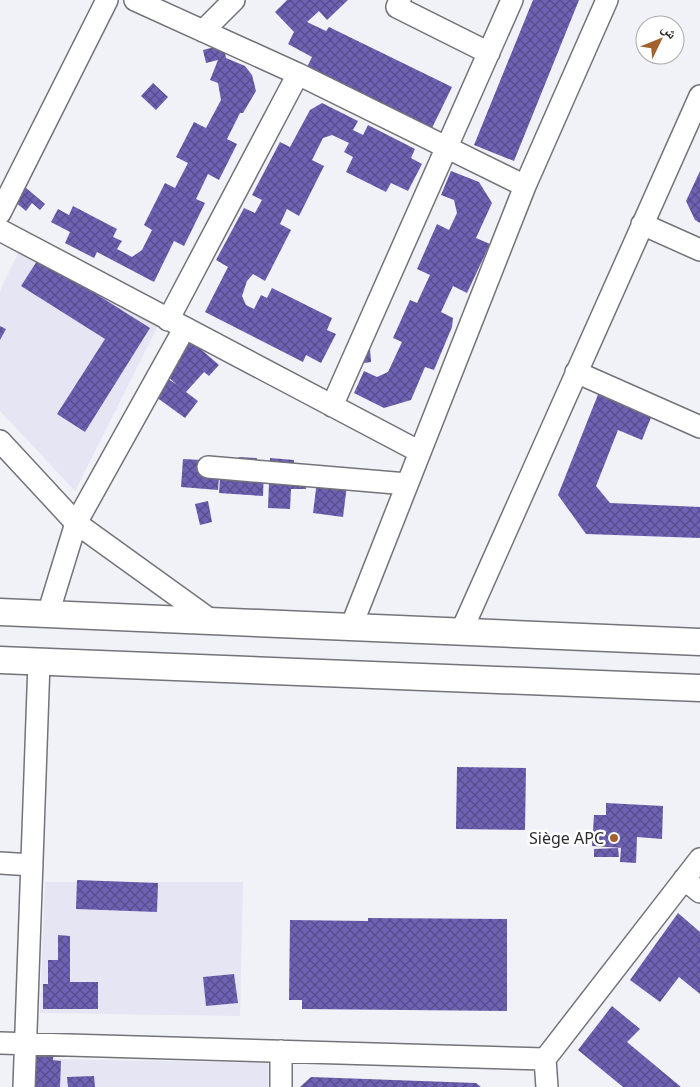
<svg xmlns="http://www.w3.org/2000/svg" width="700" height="1087" font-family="'Noto Sans','Noto Naskh Arabic',sans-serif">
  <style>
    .built { fill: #e6e5f4 }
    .building { fill: url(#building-cross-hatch) }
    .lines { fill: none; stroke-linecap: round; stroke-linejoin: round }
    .minor-casing { stroke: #737379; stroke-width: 24 }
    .tertiary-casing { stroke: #737379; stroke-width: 29 }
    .minor { stroke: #fff; stroke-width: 21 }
    .tertiary { stroke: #fff; stroke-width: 26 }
    .poi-dot { fill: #a3612e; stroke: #fff; stroke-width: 2 }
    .labels { text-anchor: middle; stroke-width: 5; stroke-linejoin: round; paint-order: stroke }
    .poi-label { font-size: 16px; fill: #2c2b2e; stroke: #fff; text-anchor: end }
  </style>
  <defs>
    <pattern id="building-cross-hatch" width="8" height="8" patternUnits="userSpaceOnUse" patternTransform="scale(1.25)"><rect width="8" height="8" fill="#6f62b4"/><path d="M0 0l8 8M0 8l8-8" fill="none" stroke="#564d8a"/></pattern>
  </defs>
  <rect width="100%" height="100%" fill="#f1f1f8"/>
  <path class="built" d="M20 249 158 326 75 491 0 411V291Z
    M45 882H243L240 1016 40 1013Z
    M45 1059 268 1063V1087H44Z"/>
  <path class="building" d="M287 0H348L327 20 319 11 307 22 326 31 329 27 452 87 432 128 307 67 312 57 288 44 294 32 275 12Z
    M533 0H579L514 161 474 145Z
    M223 45 226 58 245 66 252 75 256 91 243 113H240L227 139 237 144 219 180 208 174 196 199 205 203 184 246 174 241 154 282 97 252 94 258 65 243 70 232 51 222 58 209 69 215 73 206 117 229 113 237 122 241 117 249 132 257 142 250 152 230 144 225 165 183 175 188 188 163 176 157 194 122 206 128 221 100 218 83 210 80 218 60 206 63 203 50Z
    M153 83 168 97 156 110 141 96Z
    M322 103 358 121 353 130 363 135 368 125 415 149 411 158 422 164 408 191 391 183 386 192 346 172 353 157 344 152 349 143 332 135 323 138 312 160 324 166 299 216 287 209 280 224 291 230 265 281 253 274 247 281 242 296 246 305 254 309 261 295 267 298 272 288 332 318 327 330 336 334 321 363 306 355 303 362 205 312 228 267 216 260 244 208 255 213 262 200 252 195 280 142 290 147 310 110Z
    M451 171 479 182 492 203 476 238 490 244 467 293 453 286 441 312 453 318 452 327 434 370 425 367 411 400 384 408 354 393 364 371 377 377 388 372 402 342 393 338 410 300 417 303 430 275 417 269 437 224 449 230 457 213 454 200 441 195Z
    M700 171V223L695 220 686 201Z
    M25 187 45 204 40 210 32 203 26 211 14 201Z
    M39 258 150 328 85 432 57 414 105 339 21 286Z
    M0 326 6 329 0 340Z
    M181 332 219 365 209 376 204 372 186 392 198 401 185 418 145 389 158 372 177 385 166 375Z
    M362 349H370L371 362 364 363Z
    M599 392 652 415 642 440 618 430 596 486 610 503 700 507V538L586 534 558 495Z
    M239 457 257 458 256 467 264 468 263 496 219 493 221 463 238 464Z
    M270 458 294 460V477L306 478V489H291L290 509 268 508Z
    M183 459 220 461 218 490 181 487Z
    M319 465 349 469 343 517 313 513Z
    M208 501 212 522 200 525 195 504Z
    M457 767 526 768 525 830 456 829Z
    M606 803 663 806 662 839 637 837 636 863 620 862 621 848H623L592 846 594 815H606Z
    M618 848 619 857H594V849Z
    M77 880 158 883 157 912 76 909Z
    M678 913 700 932V994L679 977 660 1002 630 980Z
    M368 918 507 919V1011L302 1009V1000H289L290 920 368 921Z
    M58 935 70 936V982H98V1009H43V984H48V960H58Z
    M234 974 238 1003 206 1006 203 977Z
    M612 1006 640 1029 627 1042 681 1087H623L578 1050Z
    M34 1049 54 1050 53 1060 61 1061 60 1087H32Z
    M94 1076 95 1087H68L67 1077Z
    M311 1077 476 1083 481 1087H300Z"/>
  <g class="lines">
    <defs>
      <path id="minor" d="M135 0 298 74 525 186
        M400 0 397 7 489 53
        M203 31 234 0
        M0 213 107 0
        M642 224 700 250
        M0 230 420 452
        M168 320 298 74
        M576 372 700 427
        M332 406 512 0
        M0 441 76 523 212 621
        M208 467 407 484
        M48 614 76 523 184 329
        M351 627 525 186 607 0
        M461 632 700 96
        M0 863 32 865
        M684 879 700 892
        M0 1043 545 1059 700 859
        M281 1051V1087
        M545 1059 547 1087
        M24 1087 39 662"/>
      <path id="tertiary" d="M0 612 700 642
        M0 660 700 688"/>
    </defs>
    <use href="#minor" class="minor-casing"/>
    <use href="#tertiary" class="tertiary-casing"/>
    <use href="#minor" class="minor"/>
    <use href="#tertiary" class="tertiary"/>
  </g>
  <circle class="poi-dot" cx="614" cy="838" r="5"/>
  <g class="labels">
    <g class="poi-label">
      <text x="604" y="844">Siège APC</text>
    </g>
  </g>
  <g transform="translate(660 40) rotate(47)"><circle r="24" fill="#ffffff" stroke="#abaaab"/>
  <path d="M0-4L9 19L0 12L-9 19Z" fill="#a3612e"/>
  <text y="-8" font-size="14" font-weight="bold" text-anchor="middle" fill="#2c2b2e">ش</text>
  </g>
</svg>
